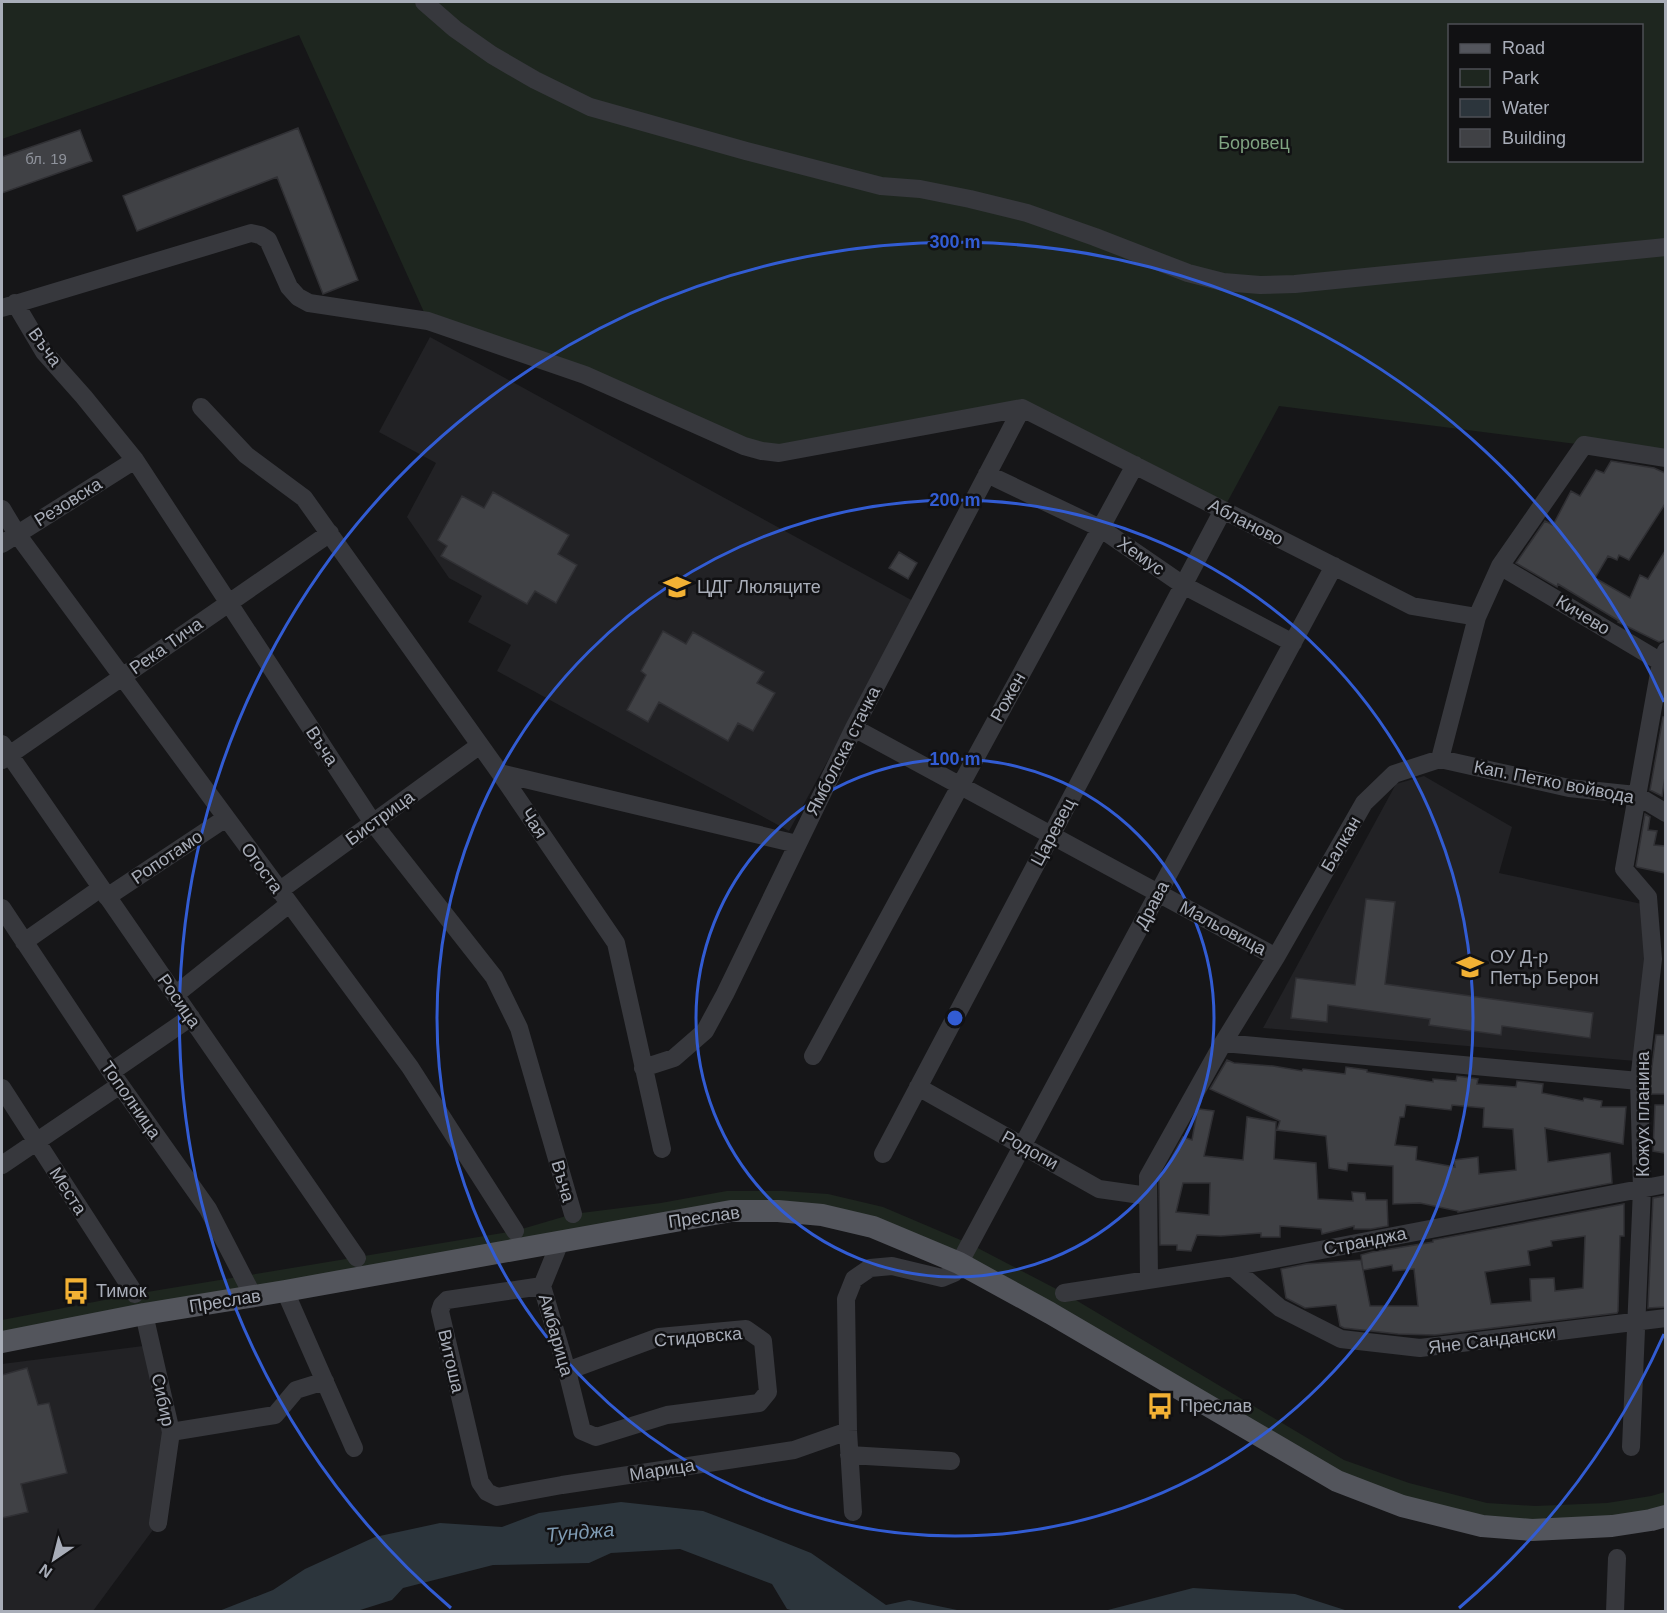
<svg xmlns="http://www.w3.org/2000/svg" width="1667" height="1613" font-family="Helvetica,sans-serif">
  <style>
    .built { fill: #222225 }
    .green { fill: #1e261f; fill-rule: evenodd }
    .water { fill: #2c353c }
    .building { fill: #404145; stroke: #303034; stroke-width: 1.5; fill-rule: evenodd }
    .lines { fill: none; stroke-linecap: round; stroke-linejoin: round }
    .minor { stroke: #37383d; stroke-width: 18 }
    .major { stroke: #53555c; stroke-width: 22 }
    .ring { fill: none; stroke: #325cd3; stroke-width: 3 }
    .labels { text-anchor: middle; stroke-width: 5; stroke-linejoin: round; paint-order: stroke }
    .number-label { font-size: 15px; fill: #8e929b }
    .park-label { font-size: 18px; fill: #7fa381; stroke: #111113 }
    .street-label { font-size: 18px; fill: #a8adb8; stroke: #111113 }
    .poi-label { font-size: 18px; fill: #a8adb8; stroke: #111113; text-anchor: start }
    .water-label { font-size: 20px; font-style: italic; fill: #7f9bb3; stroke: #111113 }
    .centre { fill: #325cd3; stroke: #111113; stroke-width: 3 }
    .ring-label { font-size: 18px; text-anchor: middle; font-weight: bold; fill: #325cd3; stroke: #111113; stroke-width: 5; stroke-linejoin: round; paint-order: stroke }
  </style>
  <rect width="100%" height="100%" fill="#161618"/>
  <path class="built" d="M430 337 915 602 789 831 497 671 511 645 468 622 482 596 449 578 407 517 436 463 379 432Z
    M1424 776 1512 827 1499 873 1651 906 1635 1061 1263 1028 1396 784Z
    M151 1345 171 1432 158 1523 93 1611H2V1364Z"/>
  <path class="green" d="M2 2H1665V458L1584 445 1279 406 1223 510 1022 408 779 453 428 321 299 35 2 139ZM1450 26H1642V160H1450Z
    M727 1191H782L828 1194 883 1207 970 1244 1064 1293 1344 1460 1409 1483 1487 1503 1535 1506 1607 1503 1651 1496 1665 1492V1516L1532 1530 1402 1506 959 1263 778 1211 2 1342V1320L135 1294 515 1231 573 1214 661 1203Z"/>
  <path class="water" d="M621 1502 703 1511 753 1530 811 1553 886 1605 909 1600 962 1611H794L787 1609 772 1584 680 1549 611 1553 589 1563 493 1565 403 1588 392 1600 357 1611H219L273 1590 305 1569 375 1537 440 1523 502 1527 539 1513Z
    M1193 1588 1295 1594 1348 1611H1104Z"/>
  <path class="building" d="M298 128 358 280 323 294 277 177 137 231 123 196Z
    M80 130 92 161 2 193V157Z
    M1611 461 1654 468 1665 473V504L1629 560 1619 555 1617 560 1608 556 1595 578 1630 598 1640 575 1648 579 1665 551V640L1659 642 1618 622 1619 621 1558 584 1557 587 1516 563 1545 521 1553 525 1571 491 1580 496 1596 470 1604 473Z
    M493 492 569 535 558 554 577 565 556 603 535 591 527 604 441 556 447 546 438 540 462 496 484 508Z
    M899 552 917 563 908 579 889 568Z
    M663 631 686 644 693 632 764 672 757 683 775 693 753 731 738 723 728 741 659 702 648 722 627 710 646 675 641 671Z
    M1663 717H1665V777L1662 796 1650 790Z
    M1645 814 1650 817 1648 830 1657 831 1654 845 1665 846V873L1637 867 1636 866Z
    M1366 899 1395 902 1385 984 1593 1013 1590 1038 1502 1026 1501 1035 1429 1025 1430 1019 1328 1005 1327 1022 1291 1018 1296 978 1355 985Z
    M1656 1035H1665V1094H1651L1650 1081Z
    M1227 1060 1234 1063 1273 1066 1302 1071 1303 1069 1345 1074 1346 1067 1367 1070V1072L1433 1082V1079L1456 1081 1457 1076 1478 1079 1477 1084 1516 1087 1517 1081 1543 1084 1542 1093 1583 1101 1584 1098 1602 1101 1601 1107H1626L1623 1144 1545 1128 1548 1162 1610 1153 1612 1183 1458 1212V1211L1420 1203 1393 1204V1166L1348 1163 1347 1171 1329 1168 1326 1136 1277 1130 1280 1121 1210 1089ZM1406 1105 1451 1110 1452 1105 1484 1108 1483 1127 1513 1129 1516 1170 1479 1174 1478 1157 1454 1160 1455 1167 1416 1160 1417 1147 1395 1145 1400 1117H1404Z
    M1655 1105H1665V1153L1653 1151Z
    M1199 1109 1214 1111 1204 1156 1243 1160 1247 1117 1276 1122 1274 1159 1316 1163 1318 1199 1353 1201 1352 1192 1365 1193 1366 1200H1387L1388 1226 1371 1229H1354V1226L1322 1234 1321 1229 1280 1226V1237H1261V1233L1221 1236 1197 1235 1191 1251 1177 1250V1245H1160L1159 1180 1183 1137 1192 1140 1197 1112ZM1183 1183H1210L1209 1215 1176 1212Z
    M1665 1196V1307L1648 1308 1653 1198Z
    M1624 1204V1236H1620L1618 1311 1617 1313 1435 1335 1398 1334 1344 1328 1340 1326 1336 1305 1305 1308 1286 1298 1281 1269 1306 1264 1361 1260 1363 1270 1361 1255 1372 1252 1433 1242V1240ZM1585 1236 1583 1288 1555 1291 1554 1278 1530 1279 1531 1301 1491 1304 1485 1272 1530 1265 1528 1251 1552 1246 1551 1241ZM1392 1265 1393 1271 1414 1269 1418 1306H1370L1363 1270Z
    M27 1368 38 1405 49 1403 67 1473 21 1484 28 1512 2 1518V1375Z"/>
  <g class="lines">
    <path class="minor" d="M424 2 455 29 492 55 535 80 590 107 746 151 881 186 920 189 970 199 1027 213 1095 237 1188 273 1223 282 1260 285 1295 284 1666 247
      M15 303 44 352 84 397 135 460 373 823 494 977 519 1028 573 1214
      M2 308 251 233 260 235 268 240 289 287 298 297 309 303 428 321 585 375 744 446 762 451 779 453 1022 408
      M201 407 246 455 304 498 500 773 616 943 662 1149
      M1022 408 1412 606 1477 617
      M987 474 1100 528 1183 585 1293 643
      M2 509 17 534 410 1067 515 1231
      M2 544 135 460
      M1500 566 1666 665
      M854 728 1276 957
      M2 744 357 1258
      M1440 759 1569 788 1636 795 1666 813
      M2 760 330 533
      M500 773 797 844
      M279 891 480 745
      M107 897 226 818
      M2 908 111 1072 208 1209 253 1296
      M24 942 101 888
      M175 995 289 904
      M1223 1043 1639 1081
      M813 1056 1135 465
      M643 1068 674 1058 705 1031 725 994 854 728 1022 408
      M111 1072 191 1017
      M918 1087 1099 1189 1148 1196
      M2 1088 135 1294
      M883 1154 1223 510
      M2 1165 120 1085
      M560 1242 542 1286 567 1371 582 1431 596 1437 667 1415 759 1403 768 1392 763 1341 746 1329 659 1337 567 1371
      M1232 1267 1280 1308 1341 1339 1420 1348 1666 1318
      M1149 1279 1148 1177 1223 1043 1276 957 1364 803 1394 774 1440 759 1477 617 1500 566 1584 445 1666 458
      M542 1286 447 1300 442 1305 440 1311 480 1482 487 1492 497 1497 562 1485 794 1450 848 1431
      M285 1291 354 1448
      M1064 1293 1232 1267 1666 1184
      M144 1314 171 1432 158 1523
      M171 1432 275 1415 296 1390 325 1381
      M1631 1447 1642 1189 1639 1081 1653 959 1648 897 1624 869 1661 662 1666 651
      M849 1455 951 1461
      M853 1512 848 1431 846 1299 854 1279 870 1268 892 1266 942 1278 954 1273 1334 566
      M1615 1612 1617 1558"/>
    <path class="major" d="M2 1342 144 1314 285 1291 731 1211H778L822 1215 873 1227 959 1263 1050 1313 1337 1481 1402 1506 1482 1526 1532 1530 1612 1526 1651 1520 1666 1516"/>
  </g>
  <g class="ring">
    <circle cx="955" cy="1018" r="259"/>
    <circle cx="955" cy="1018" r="518"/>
    <path d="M1664 1334A776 776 0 0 1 1459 1608M451 1608A776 776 0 1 1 1664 702"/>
  </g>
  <defs>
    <symbol id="school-bare" viewBox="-9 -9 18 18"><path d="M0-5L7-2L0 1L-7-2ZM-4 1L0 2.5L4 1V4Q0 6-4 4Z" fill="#f2b134" stroke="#111113" stroke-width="2.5" paint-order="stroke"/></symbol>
    <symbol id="bus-bare" viewBox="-9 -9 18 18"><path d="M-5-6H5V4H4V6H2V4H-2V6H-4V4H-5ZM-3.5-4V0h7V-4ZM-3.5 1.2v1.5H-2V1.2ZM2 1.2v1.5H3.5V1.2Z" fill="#f2b134" stroke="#111113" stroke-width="2.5" paint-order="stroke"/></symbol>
  </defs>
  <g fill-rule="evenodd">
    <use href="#school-bare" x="658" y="568" width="38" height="38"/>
    <use href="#school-bare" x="1451" y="948" width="38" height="38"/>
    <use href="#bus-bare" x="57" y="1272" width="38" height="38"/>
    <use href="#bus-bare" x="1141" y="1387" width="38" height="38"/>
  </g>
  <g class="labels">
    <g class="number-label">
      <text x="46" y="164">бл. 19</text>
    </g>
    <g class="park-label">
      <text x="1254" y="149">Боровец</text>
    </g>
    <g class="street-label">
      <text transform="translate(45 347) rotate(54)" y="6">Въча</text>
      <text transform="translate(68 502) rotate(-32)" y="6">Резовска</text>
      <text transform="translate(1246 522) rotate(27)" y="6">Абланово</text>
      <text transform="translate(1141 556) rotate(35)" y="6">Хемус</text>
      <text transform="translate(1583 615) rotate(31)" y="6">Кичево</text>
      <text transform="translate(166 646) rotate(-35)" y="6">Река Тича</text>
      <text transform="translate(1008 697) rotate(-61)" y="6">Рожен</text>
      <text transform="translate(322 746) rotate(57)" y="6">Въча</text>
      <text transform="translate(843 751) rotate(-63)" y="6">Ямболска стачка</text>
      <text transform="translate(1554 782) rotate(11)" y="6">Кап. Петко войвода</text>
      <text transform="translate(380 818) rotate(-36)" y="6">Бистрица</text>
      <text transform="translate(534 823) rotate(56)" y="6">Чая</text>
      <text transform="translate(1053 832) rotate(-62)" y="6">Царевец</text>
      <text transform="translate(1341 844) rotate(-60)" y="6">Балкан</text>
      <text transform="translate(167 857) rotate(-34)" y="6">Ропотамо</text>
      <text transform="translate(262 868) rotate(54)" y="6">Огоста</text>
      <text transform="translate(1152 905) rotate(-62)" y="6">Драва</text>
      <text transform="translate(1223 928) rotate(28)" y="6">Мальовица</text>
      <text transform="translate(179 1001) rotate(55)" y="6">Росица</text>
      <text transform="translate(131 1100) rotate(55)" y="6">Тополница</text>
      <text transform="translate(1643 1114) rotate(-90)" y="6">Кожух планина</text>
      <text transform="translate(1030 1150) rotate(29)" y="6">Родопи</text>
      <text transform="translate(563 1181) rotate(74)" y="6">Въча</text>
      <text transform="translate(68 1191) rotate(57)" y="6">Места</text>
      <text transform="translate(704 1217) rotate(-8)" y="6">Преслав</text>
      <text transform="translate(1365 1241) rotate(-11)" y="6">Странджа</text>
      <text transform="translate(225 1301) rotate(-9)" y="6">Преслав</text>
      <text transform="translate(556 1335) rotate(74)" y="6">Амбарица</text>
      <text transform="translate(698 1337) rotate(-5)" y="6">Стидовска</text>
      <text transform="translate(1492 1340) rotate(-7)" y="6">Яне Сандански</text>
      <text transform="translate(451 1361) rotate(77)" y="6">Витоша</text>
      <text transform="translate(163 1400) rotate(78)" y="6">Сибир</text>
      <text transform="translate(662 1470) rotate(-9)" y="6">Марица</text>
    </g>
    <g class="poi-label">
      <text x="697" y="593">ЦДГ Люляците</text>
      <text x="1490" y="963">ОУ Д-р<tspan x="1490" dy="21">Петър Берон</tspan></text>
      <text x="96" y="1297">Тимок</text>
      <text x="1180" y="1412">Преслав</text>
    </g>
    <g class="water-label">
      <text transform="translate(580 1532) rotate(-5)" y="7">Тунджа</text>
    </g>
  </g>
  <circle cx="955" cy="1018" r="9" class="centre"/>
  <g class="ring-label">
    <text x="955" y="248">300 m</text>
    <text x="955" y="506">200 m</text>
    <text x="955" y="765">100 m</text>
  </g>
  <rect width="1667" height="1613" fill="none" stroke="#a8adb8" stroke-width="6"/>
  <rect x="1448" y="24" width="195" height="138" fill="#111113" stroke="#4d4f55" stroke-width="1.5"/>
  <rect x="1460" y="44" width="30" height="9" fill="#53555c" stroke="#4d4f55" stroke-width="1.5"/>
  <text x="1502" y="54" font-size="18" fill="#a8adb8">Road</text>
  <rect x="1460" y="69" width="30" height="18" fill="#1e261f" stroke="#4d4f55" stroke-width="1.5"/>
  <text x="1502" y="84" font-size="18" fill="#a8adb8">Park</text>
  <rect x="1460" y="99" width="30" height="18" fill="#2c353c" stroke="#4d4f55" stroke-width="1.5"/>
  <text x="1502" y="114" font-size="18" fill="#a8adb8">Water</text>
  <rect x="1460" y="129" width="30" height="18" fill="#404145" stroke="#4d4f55" stroke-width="1.5"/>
  <text x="1502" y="144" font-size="18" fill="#a8adb8">Building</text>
  <g transform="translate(54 1559) rotate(215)" stroke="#111113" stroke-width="4.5" paint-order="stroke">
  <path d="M0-4.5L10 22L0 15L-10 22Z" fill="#a8adb8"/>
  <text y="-9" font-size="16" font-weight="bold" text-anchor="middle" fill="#a8adb8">N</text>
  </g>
</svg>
